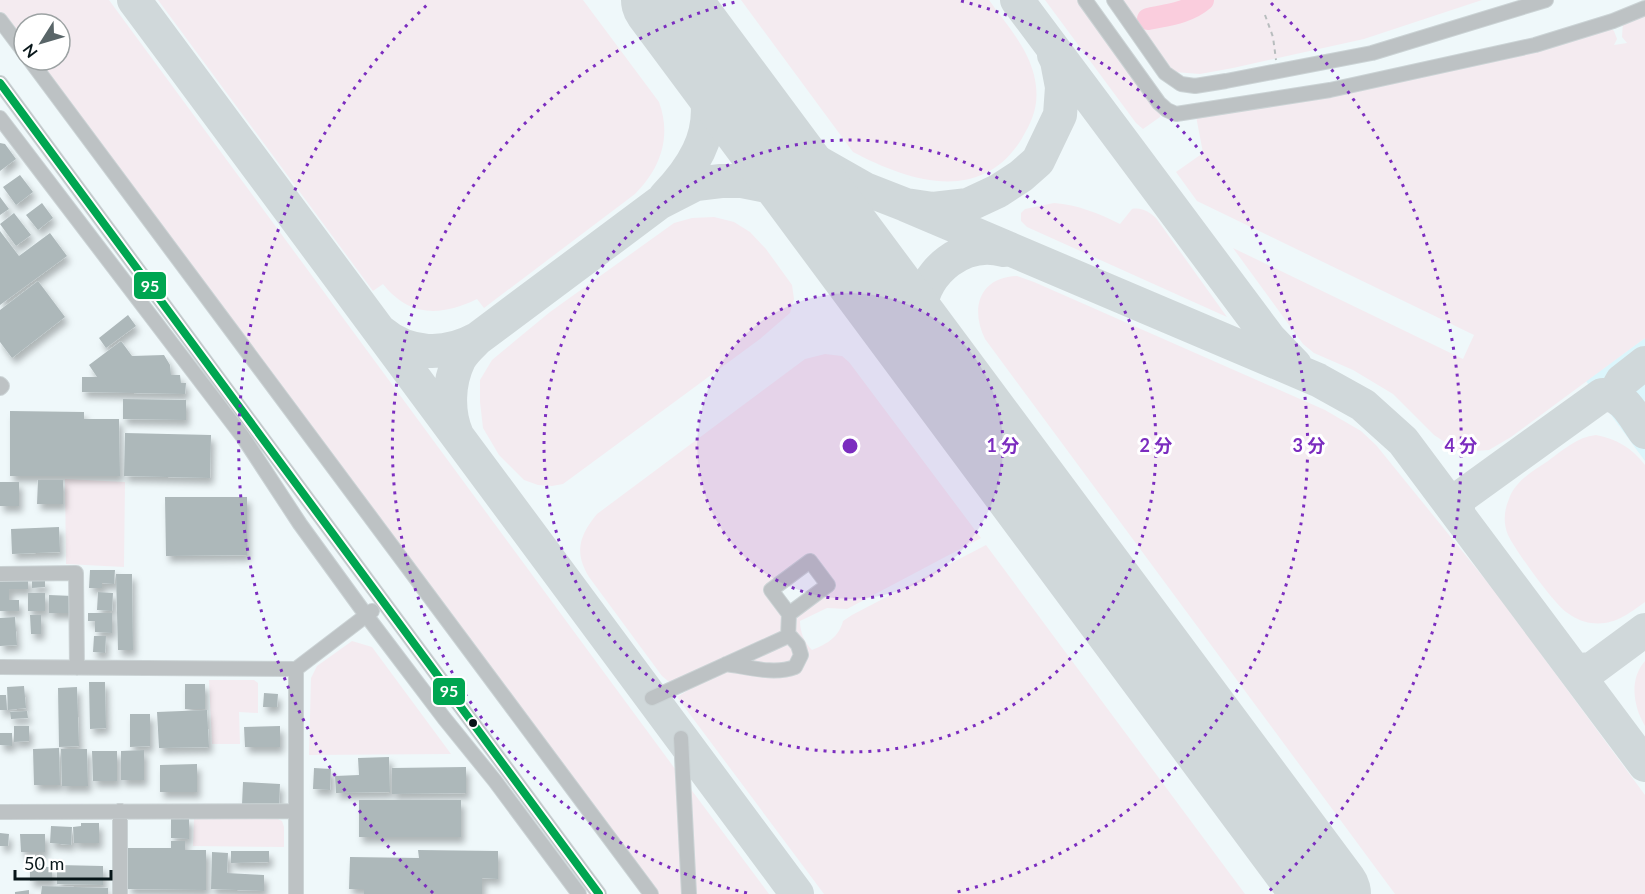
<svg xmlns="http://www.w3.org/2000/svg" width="1645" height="894" font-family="Lato,'Noto Sans JP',sans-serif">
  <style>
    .built { fill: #dcf6fc }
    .green { fill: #f4ebf0 }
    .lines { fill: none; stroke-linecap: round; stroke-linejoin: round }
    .river { stroke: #facddd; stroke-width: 22 }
    .taxiway { stroke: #d0d8da; stroke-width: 34 }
    .runway { stroke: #d0d8da; stroke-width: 86 }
    .building { fill: #adb8ba; filter: url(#shadow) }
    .minor-casing { stroke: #cbd3d5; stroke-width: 16 }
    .path { stroke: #b8bdbe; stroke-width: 2; stroke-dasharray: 4.5 4.5; stroke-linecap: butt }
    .minor { stroke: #bdc2c4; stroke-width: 14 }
    .bus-1-casing { stroke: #fff; stroke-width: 12 }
    .bus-1 { stroke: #00a651; stroke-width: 8 }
    .ring { fill: none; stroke: #7b2cbf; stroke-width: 3; stroke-dasharray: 3 6 }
    .bus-dot { fill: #081619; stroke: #fff; stroke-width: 2 }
    .centre { fill: #7b2cbf; stroke: #fff; stroke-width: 3 }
    .ring-label { font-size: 18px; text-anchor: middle; font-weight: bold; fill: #7b2cbf; stroke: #fff; stroke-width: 6; stroke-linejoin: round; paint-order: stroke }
    .line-badge { stroke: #fff; stroke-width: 2 }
    .badge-label { font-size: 16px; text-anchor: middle; font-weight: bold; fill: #fff }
  </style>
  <defs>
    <filter id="shadow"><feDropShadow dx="3.5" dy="6" stdDeviation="3" flood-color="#0004"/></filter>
  </defs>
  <rect width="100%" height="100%" fill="#eff8fa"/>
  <path class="built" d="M1645 338V461L1586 381Z"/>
  <path class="green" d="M0 0H109L681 777 684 894H654L34 60H60V24H24V46L0 14Z
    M158 0H583L659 102C672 137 660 169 635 194L484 308 477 299C442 316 410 318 383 284L373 291Z
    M741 0H989C1005 23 1027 46 1034 75 1040 101 1035 117 1021 140 980 205 908 181 853 152Z
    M1045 0H1078L1161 111 1160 117 1143 129 1136 123Z
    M1122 0H1482L1364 39 1233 68 1200 74 1174 72Z
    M1645 11V338L1511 437 1489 450 1460 452 1434 435 1393 394 1353 370 1314 353 1303 344 1233 248 1463 359 1474 335 1197 201 1176 172 1203 153 1196 116 1609 27 1614 31 1617 39 1614 45 1627 43 1622 37 1623 21Z
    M1054 203C1078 205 1098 213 1120 224L1132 209C1142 207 1149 212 1156 218L1227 317 1027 227 1021 221V213L1025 209Z
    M714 217 734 222 750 232 766 249 792 285 794 299 790 313 760 339 563 484 552 486 538 485 524 480 499 455 483 428 480 402V380L492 360 516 340 550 312 674 223 692 218Z
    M1017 276 1034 282 1325 410 1361 431 1376 445 1493 589 1645 795V894H1395L985 339C970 309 979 277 1017 276Z
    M825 354 842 356 849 362 981 538 847 609 827 608 800 621C800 632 804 642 812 650 827 644 839 637 843 621L852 615 986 545 1245 894H824L677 697 724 668 793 671 797 618 799 613 836 586 813 555 765 590 784 616 782 631 777 636 673 681H668L662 676 589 577C574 552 579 536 597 514L805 359Z
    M1596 435C1617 439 1632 448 1645 465V602C1628 614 1614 626 1591 623 1582 622 1573 617 1566 612 1553 602 1515 550 1508 535 1503 523 1504 510 1509 499 1515 481 1533 471 1548 461 1563 450 1577 437 1596 435Z
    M65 479 125 482 124 567 66 564Z
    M352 641 372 647 451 754 309 755 311 678 317 666Z
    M785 642 793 647 796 655 791 665 743 662Z
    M1645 661V726C1633 706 1629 679 1645 661Z
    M209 680H254L258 683V713L239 712 240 744H212Z
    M687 784 769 894H694Z
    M194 818H276L282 821 284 827V847L193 846Z"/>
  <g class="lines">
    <path class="river" d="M1148 19C1167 15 1188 13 1203 0"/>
    <path class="taxiway" d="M134 0 797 894
      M1017 0 1269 338 1295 365
      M740 103 784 143 865 189 906 205 933 209 968 205 998 191 1021 176 1038 161 1060 115 1062 87 1057 61 1054 55
      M665 197C728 132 713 87 675 15
      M906 205 1318 380 1363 405 1403 441 1645 765
      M381 332C409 356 446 356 477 339L659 203 696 184 721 181H742L777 188 815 215 842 239
      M939 370C933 360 925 349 921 338 918 329 919 319 920 310 925 271 963 239 1004 250
      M1620 398 1618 388 1622 381 1645 363
      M457 435C447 412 448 383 459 360 463 352 471 345 477 339
      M1458 514V501L1462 496 1602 395C1623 392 1634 417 1645 432
      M1572 667 1580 670 1592 669 1645 630"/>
    <path class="runway" d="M664 0 1328 894"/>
  </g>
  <path class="building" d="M0 143 5 144 16 159 0 171Z
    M20 175 33 192 16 205 3 187Z
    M0 197 9 209 0 215Z
    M42 203 53 218 38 230 26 215Z
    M14 213 31 235 16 246 0 224Z
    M0 231 19 256 50 233 67 256 0 305Z
    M38 281 65 317 12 358 0 342V310Z
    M128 315 136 326 106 348 99 338Z
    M121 341 132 356 164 355 170 365 171 375H180L181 383H186L185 394 82 392V377H97L89 365Z
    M123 399 186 400V420L123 419Z
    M10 411 84 412V419H119L120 476H10Z
    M125 433 211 435 210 478 124 476Z
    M38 480H63V504H37Z
    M0 482H19V506H0Z
    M165 497H247V555L166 556Z
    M59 527 60 552 12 554 11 529Z
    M90 570H115L114 584 102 583V588H89Z
    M116 574H132L133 650H118Z
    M0 578H28V589H9V600H19V611H0Z
    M32 580H45V587L32 588Z
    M98 592 113 593 112 611 97 610Z
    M28 593H45V611H28Z
    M49 595 73 596V613H49Z
    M88 613H112V633L95 632V621H88Z
    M30 615H41V634H31Z
    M15 617 17 645 0 646V618Z
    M94 636H106L105 653 93 652Z
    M89 682H105L106 728 90 729Z
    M185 684H205V709H185Z
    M24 686 26 708 8 710 7 687Z
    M77 687 79 746 59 747 58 688Z
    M264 693 278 694 277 707H263Z
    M0 695H6L7 710H0Z
    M207 710 209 747 159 748 157 712Z
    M27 711 28 718 11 719 10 712Z
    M130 714H150V746L130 747Z
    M14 726H29V741L14 742Z
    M280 726V747H245L244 727Z
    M0 733H12V746L0 745Z
    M59 748 60 785H34L33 749Z
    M61 749H87L88 786H62Z
    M144 750V780H121V751Z
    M92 751H117V781H93Z
    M389 757 390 792 336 793 335 776 359 775 358 758Z
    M197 764V792H160V765Z
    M466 767V793L392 794V768Z
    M314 768 331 769 330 790 313 789Z
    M243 782 280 784 279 807 242 805Z
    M359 800H461V837H359Z
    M171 818H189V839L171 838Z
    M81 823H99V843H74L73 827 81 826Z
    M51 826 72 827 71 845 50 843Z
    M0 833 9 834 8 846H0Z
    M20 834H45V852H21Z
    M171 841H185V850H206V890L128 889V848H171Z
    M418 850 498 851V879L482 878V894H364V889H349L350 857 419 858Z
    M231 851H269V862L231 863Z
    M212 852 228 853 227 873 264 875V891L211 889Z
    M30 864H44V867H52V881H30Z
    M57 865 103 866V885L57 884Z
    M42 886 108 888V894H41Z
    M29 890V894H15V892Z"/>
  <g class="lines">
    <defs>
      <path id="minor" d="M1085 0 1159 103 1167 110 1176 114 1330 90 1535 45 1613 21 1645 8
        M1114 0 1165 73 1181 84 1195 86 1226 81 1372 53 1546 0
        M0 20 24 52
        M30 60 651 894
        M0 83 599 894
        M0 118 243 437 300 524 366 615 444 718 495 781 579 894
        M0 384 2 386 0 388
        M0 574 76 573 77 668
        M788 637 789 614 771 590 810 561 828 585 789 614
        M0 667 296 669 372 611
        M652 698 786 637H791L798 645 801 655 795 667C774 675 748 667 726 664
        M681 738 689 894
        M120 811V894
        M0 812 296 811
        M296 894V669"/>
    </defs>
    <use href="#minor" class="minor-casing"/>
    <path class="path" d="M1265 15 1273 37 1276 60"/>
    <use href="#minor" class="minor"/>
    <defs>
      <path id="bus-1" d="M0 83 599 894"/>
    </defs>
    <use href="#bus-1" class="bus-1-casing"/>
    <use href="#bus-1" class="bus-1"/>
  </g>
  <circle cx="850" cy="446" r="153" fill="#7b2cbf" fill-opacity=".12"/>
  <g class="ring">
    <circle cx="850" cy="446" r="153"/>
    <circle cx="850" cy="446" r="306"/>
    <path d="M747 893A459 459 0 0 1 739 1M961 1A459 459 0 0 1 953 893"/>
    <path d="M433 893A611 611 0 0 1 429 3M1271 3A611 611 0 0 1 1267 893"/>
  </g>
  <circle class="bus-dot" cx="473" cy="723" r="5"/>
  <circle cx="850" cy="446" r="9" class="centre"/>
  <g class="ring-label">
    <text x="1003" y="452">1 分</text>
    <text x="1156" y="452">2 分</text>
    <text x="1309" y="452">3 分</text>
    <text x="1461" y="452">4 分</text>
  </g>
  <g class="line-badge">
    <rect x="133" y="271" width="34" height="29" rx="6" fill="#00a651"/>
    <rect x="432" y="677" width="34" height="29" rx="6" fill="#00a651"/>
  </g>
  <g class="badge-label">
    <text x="150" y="292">95</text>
    <text x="449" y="697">95</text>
  </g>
  <g transform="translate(42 42) rotate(233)"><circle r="28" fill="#ffffff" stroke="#9ca2a3" stroke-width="1.5"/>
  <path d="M0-4.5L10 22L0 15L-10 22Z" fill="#596568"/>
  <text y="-9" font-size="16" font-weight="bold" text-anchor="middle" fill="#081619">N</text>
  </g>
  <path d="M15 870v9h96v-9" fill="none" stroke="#081619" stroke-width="3"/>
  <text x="24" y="870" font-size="18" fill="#081619" stroke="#ffffff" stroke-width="4.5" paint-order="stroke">50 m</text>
</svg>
